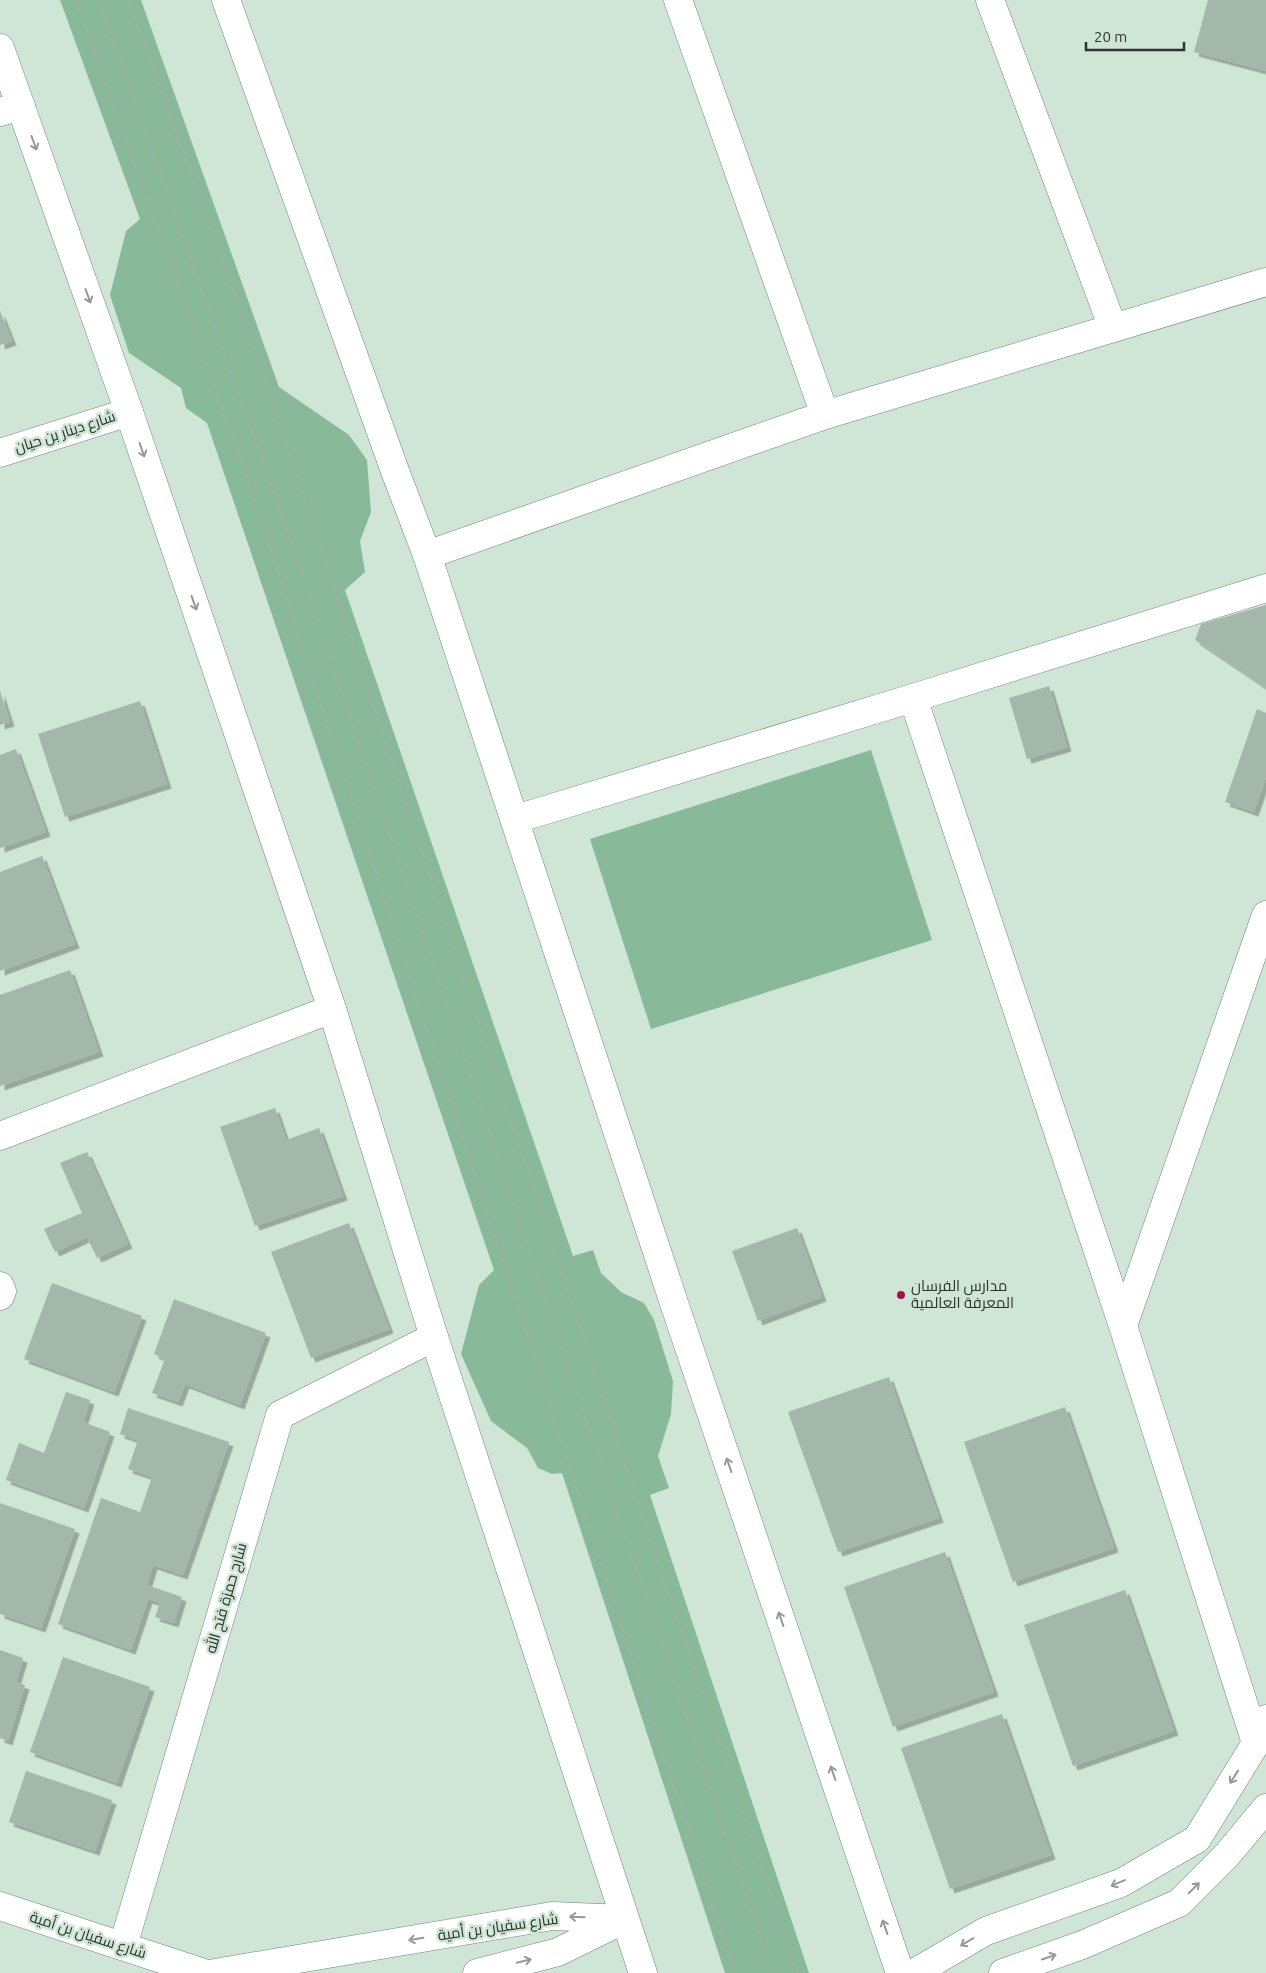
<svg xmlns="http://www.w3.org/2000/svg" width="1266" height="1973" font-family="Ubuntu,Cairo,sans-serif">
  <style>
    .green { fill: #88ba9a }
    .building { fill: #a3b8aa; filter: url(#shadow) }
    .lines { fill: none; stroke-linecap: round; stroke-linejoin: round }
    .street-casing { stroke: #718578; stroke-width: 29 }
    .secondary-casing { stroke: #718578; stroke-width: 29 }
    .path { stroke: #9eb0a3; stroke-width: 3; stroke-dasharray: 4 4; stroke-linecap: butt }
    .street { stroke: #fff; stroke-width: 28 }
    .secondary { stroke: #fff; stroke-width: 28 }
    .oneway { stroke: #969a96 }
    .poi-dot { fill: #a5104b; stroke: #cfe5d6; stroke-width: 2 }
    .labels { text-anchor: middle; stroke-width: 5; stroke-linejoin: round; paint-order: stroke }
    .street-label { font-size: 15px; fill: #2c342e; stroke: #cfe5d6 }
    .poi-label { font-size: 15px; fill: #2c342e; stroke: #cfe5d6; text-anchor: start }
  </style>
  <defs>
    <filter id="shadow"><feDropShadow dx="4.5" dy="4.5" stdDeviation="0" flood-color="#0004"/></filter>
  </defs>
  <rect width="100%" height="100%" fill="#cfe5d6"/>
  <path class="green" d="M60 0H141L279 387 349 435 367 460 371 512 360 541 365 572 345 590 573 1256 593 1250 601 1273 621 1292 644 1303 654 1320 673 1381 671 1414 658 1456 669 1488 650 1495 809 1973H725L562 1473 552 1474 538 1468 527 1448 491 1421 461 1354 479 1285 494 1270 207 423 186 408 181 388 129 353 110 295 126 231 140 219Z
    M871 750 932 940 651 1029 590 839Z"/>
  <path class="building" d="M1208 0H1266V71L1194 52Z
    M0 311 12 341 0 345Z
    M1266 605V688L1195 640 1201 624Z
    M1049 686 1067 747 1027 759 1009 698Z
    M0 691 10 722 0 725Z
    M140 701 167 784 65 817 38 734Z
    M1257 709 1266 713V777L1254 812 1225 802Z
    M16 749 46 832 0 848V755Z
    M42 856 75 944 0 971V872Z
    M70 970 99 1052 0 1086V995Z
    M275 1108 286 1140 319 1128 343 1196 255 1226 220 1127Z
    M87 1152 128 1244 97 1258 87 1237 55 1252 44 1229 82 1213 60 1163Z
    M349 1223 389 1329 311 1358 271 1252Z
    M797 1228 822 1297 758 1321 732 1251Z
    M52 1283 142 1316 114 1392 24 1359Z
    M174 1299 266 1333 240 1405 185 1384 178 1402 152 1393 165 1359 154 1354Z
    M889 1377 939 1518 838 1552 788 1412Z
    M66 1392 90 1400 83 1422 110 1432 84 1508 6 1480 19 1443 44 1453Z
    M1065 1407 1114 1548 1013 1582 964 1442Z
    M128 1408 229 1442 183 1575 153 1565 147 1585 182 1597 174 1623 155 1617 160 1603 148 1599 131 1650 58 1624 101 1498 140 1512 152 1477 128 1469 138 1440 120 1434Z
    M0 1503 75 1529 41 1628 0 1614Z
    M945 1552 994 1692 893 1727 844 1587Z
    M1125 1590 1174 1731 1073 1766 1024 1625Z
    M0 1650 23 1658 16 1682 25 1685 8 1741 0 1738Z
    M63 1657 150 1687 117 1783 30 1752Z
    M1002 1714 1051 1855 950 1889 901 1748Z
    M26 1771 112 1800 95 1851 9 1822Z"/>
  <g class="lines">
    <defs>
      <path id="street" d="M678 0 825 415
        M990 0 1113 328
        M0 112 21 106
        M0 453 129 412
        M427 555 825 415 1266 282
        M913 698 1123 1326 1256 1743
        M516 819 913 698 1266 588
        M0 1136 332 1009
        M0 1286 2 1291 0 1296
        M1123 1326 1266 915
        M123 1946 280 1415 434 1337"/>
      <path id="secondary" d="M226 0 395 471 427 555 675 1306 900 1973
        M0 48 129 412 332 1009 434 1337 643 1973
        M0 1906 204 1973
        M215 1973 552 1916 625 1919
        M477 1973 558 1952 623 1920
        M914 1973 986 1931 1121 1883 1197 1839 1256 1743 1266 1719
        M1003 1973 1082 1945 1179 1903 1227 1855 1266 1808"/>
    </defs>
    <use href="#street" class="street-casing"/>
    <use href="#secondary" class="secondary-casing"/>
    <path class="path" d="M76 0 249 484 735 1973
      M98 0 298 561 772 1973
      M128 0 265 379 636 1497 797 1973"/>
    <use href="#street" class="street"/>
    <use href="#secondary" class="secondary"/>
  </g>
  <defs><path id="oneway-shaft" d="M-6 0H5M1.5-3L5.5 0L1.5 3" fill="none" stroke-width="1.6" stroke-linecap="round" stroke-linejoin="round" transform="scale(1.25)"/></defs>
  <g class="oneway">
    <use href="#oneway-shaft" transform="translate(34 143) rotate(70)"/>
    <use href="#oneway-shaft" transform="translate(88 296) rotate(70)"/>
    <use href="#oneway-shaft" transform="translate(142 450) rotate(71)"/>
    <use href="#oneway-shaft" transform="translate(194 603) rotate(71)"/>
    <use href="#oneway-shaft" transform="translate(729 1465) rotate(-109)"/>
    <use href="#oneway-shaft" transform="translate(781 1619) rotate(-109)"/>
    <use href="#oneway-shaft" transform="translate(833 1773) rotate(-109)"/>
    <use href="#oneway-shaft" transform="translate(1234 1777) rotate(122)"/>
    <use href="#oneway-shaft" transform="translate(1118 1883) rotate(157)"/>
    <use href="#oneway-shaft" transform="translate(1194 1888) rotate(-45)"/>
    <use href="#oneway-shaft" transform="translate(577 1917) rotate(-178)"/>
    <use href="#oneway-shaft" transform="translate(885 1927) rotate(-109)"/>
    <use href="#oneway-shaft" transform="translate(416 1939) rotate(170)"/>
    <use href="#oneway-shaft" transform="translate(967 1942) rotate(149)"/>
    <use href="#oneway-shaft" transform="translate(1049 1957) rotate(-19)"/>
    <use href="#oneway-shaft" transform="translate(524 1961) rotate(-14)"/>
  </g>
  <circle class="poi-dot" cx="901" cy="1295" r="5"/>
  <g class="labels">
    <g class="street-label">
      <text transform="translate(65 432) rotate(-18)" y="5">شارع دينار بن حيان</text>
      <text transform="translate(226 1598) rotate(-74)" y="5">شارح حمزة فتح الله</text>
      <text transform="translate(498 1927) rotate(-8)" y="5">شارع سفيان بن أمية</text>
      <text transform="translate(88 1935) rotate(18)" y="5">شارع سفيان بن أمية</text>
    </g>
    <g class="poi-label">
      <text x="911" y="1291">مدارس الفرسان<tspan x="911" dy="17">المعرفة العالمية</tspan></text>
    </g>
  </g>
  <path d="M1086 42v8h98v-8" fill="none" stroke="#2c342e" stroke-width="2.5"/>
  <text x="1094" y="42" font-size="15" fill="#2c342e" stroke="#cfe5d6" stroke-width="4" paint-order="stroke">20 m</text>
</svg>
